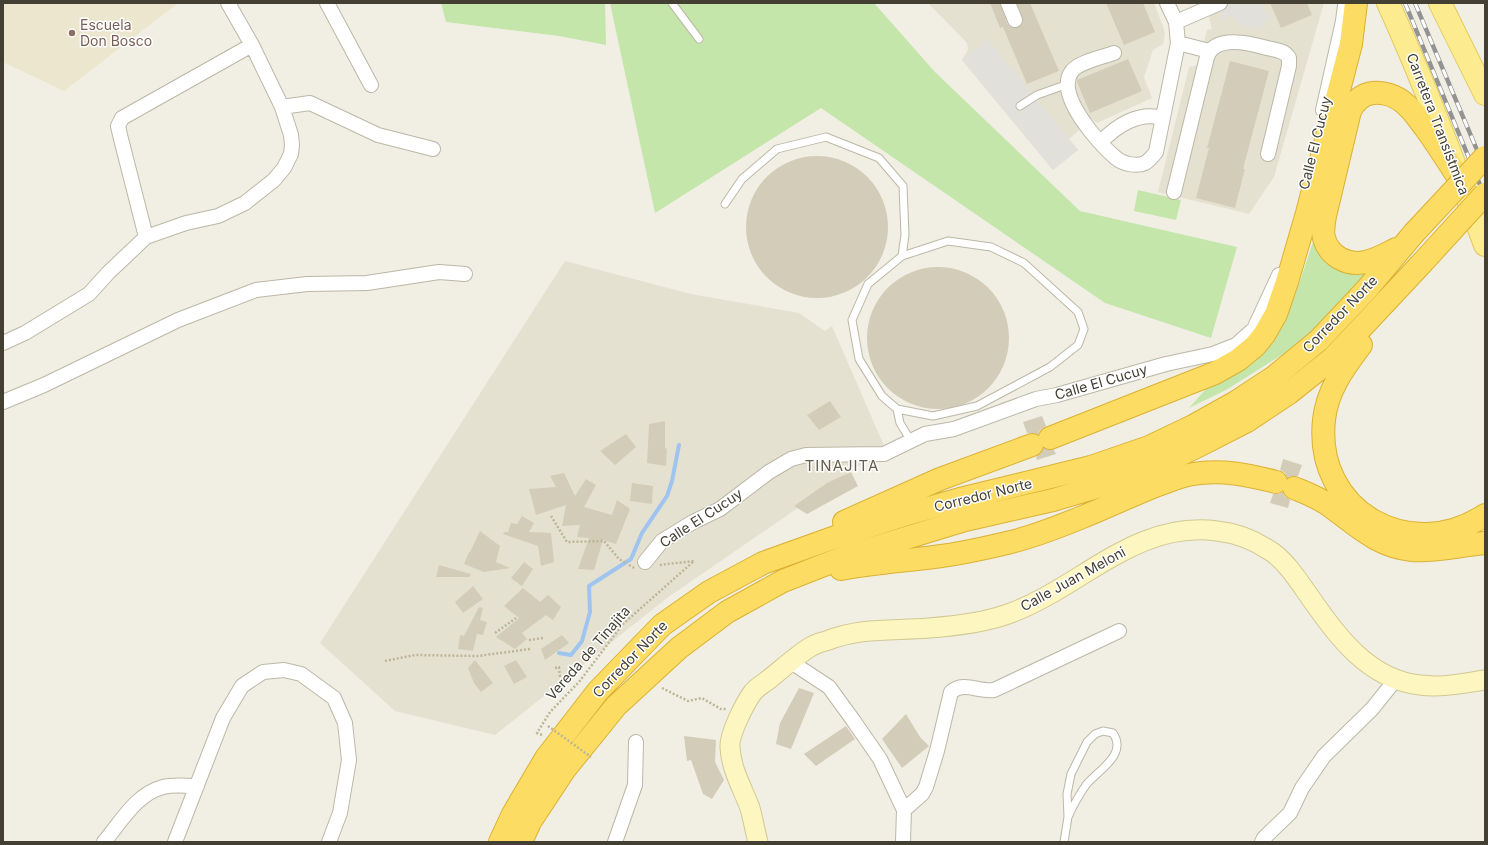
<svg xmlns="http://www.w3.org/2000/svg" width="1488" height="845" font-family="Inter,sans-serif">
  <style>
    .residential { fill: #e5e1d1 }
    .education { fill: #ebe6cd }
    .green { fill: #c4e6ab }
    .parking { fill: #e2e0db }
    .lines { fill: none; stroke-linecap: round; stroke-linejoin: round }
    .stream { stroke: #9ec4ef; stroke-width: 4 }
    .building { fill: #d3ccb8 }
    .lane-casing { stroke: #bcb7a6; stroke-width: 9 }
    .street-casing { stroke: #bcb7a6; stroke-width: 16 }
    .secondary-casing { stroke: #d1c893; stroke-width: 21 }
    .primary-casing { stroke: #e2ca60; stroke-width: 24 }
    .highway-casing { stroke: #dbb133; stroke-width: 24 }
    .path { stroke: #beb597; stroke-width: 2.5; stroke-dasharray: 2 2; stroke-linecap: butt }
    .lane { stroke: #fff; stroke-width: 7 }
    .street { stroke: #fff; stroke-width: 14 }
    .secondary { stroke: #fef6c0; stroke-width: 19 }
    .primary { stroke: #fdeb90; stroke-width: 22 }
    .highway { stroke: #fcdc63; stroke-width: 22 }
    .rail-casing { stroke: #939393; stroke-width: 4.5 }
    .rail { stroke: #fff; stroke-width: 3; stroke-dasharray: 9; stroke-linecap: butt }
    .highway-bridge-casing { stroke: #dbb133; stroke-width: 24; stroke-linecap: butt }
    .path-bridge { stroke: #beb597; stroke-width: 2.5; stroke-dasharray: 2 2; stroke-linecap: butt }
    .highway-bridge { stroke: #fcdc63; stroke-width: 22 }
    .education-dot { fill: #8d6e63; stroke: #fff; stroke-width: 1.5 }
    .labels { text-anchor: middle; stroke-width: 3; stroke-linejoin: round; paint-order: stroke }
    .education-label { font-size: 14px; fill: #785e54; stroke: #fff; text-anchor: start }
    .street-label { font-size: 14px; fill: #433f33; stroke: #fff }
    .neighbourhood-label { font-size: 15px; letter-spacing: 1px; fill: #665e4b; stroke: #fff }
  </style>
  <rect width="100%" height="100%" fill="#f1efe3"/>
  <path class="residential" d="M928 3H1154L1163 26 1165 34 1163 44 1153 50 1144 77 1152 98 1097 123 1092 119 1069 139 1078 150 1053 170 962 60 968 50 967 43Z
    M1204 3H1324L1274 177 1249 214 1158 192 1189 67 1198 65 1207 30 1212 29 1209 18 1210 14Z
    M565 261 691 294 799 313 825 331 832 326 885 448 667 598 495 735 395 711 320 643Z"/>
  <path class="education" d="M3 3H178L64 91 3 62Z"/>
  <path class="green" d="M441 3H605L606 45 559 36 446 22Z
    M610 3H874L935 72 1080 211 1237 247 1211 338 1105 303 821 108 655 213Z
    M1138 190 1181 200 1176 220 1134 211Z
    M1317 230 1368 271 1312 331 1288 351 1226 390 1189 408 1205 390 1263 351 1273 335 1295 296Z"/>
  <path class="parking" d="M1204 3H1262L1269 19 1262 22V29L1244 25 1237 26 1233 16 1223 20 1219 11Z
    M987 39 1078 150 1053 170 962 60Z"/>
  <g class="lines">
    <path class="stream" d="M559 653 571 655 582 641 590 612 589 586 631 559 642 533 667 496 672 481 679 445"/>
  </g>
  <path class="building" d="M990 3H1000L1007 23 1010 27 1014 28 1021 25 1023 21 1017 3H1030L1059 71 1027 84 1003 27 1000 28Z
    M1106 3H1143L1155 32 1124 45Z
    M1270 3H1307L1312 15 1281 28Z
    M1128 59 1142 91 1090 113 1077 82V80Z
    M1230 61 1269 71 1243 169H1245L1235 208 1196 198 1209 148H1207Z
    M746 227a71 71 0 1 1 142 0a71 71 0 1 1-142 0Z
    M867 338a71 71 0 1 1 142 0a71 71 0 1 1-142 0Z
    M830 401 841 417 819 430 807 415Z
    M1042 416 1046 426 1040 430 1038 435 1034 433H1027L1023 422Z
    M665 421V448L667 449 666 466 647 463 649 424Z
    M626 434 636 447 615 465 600 451Z
    M1044 448 1049 450H1054L1056 454 1037 460 1036 457 1041 453Z
    M1283 459 1302 465 1298 476H1293L1287 478 1285 473 1280 470Z
    M851 472 858 486 807 514 794 506 827 483Z
    M564 473 575 496 586 479 596 485 584 507 612 515 617 500 630 509 616 544 603 540 594 570 578 569 589 538 577 537 580 525 562 526 566 505 536 515 529 489 556 487 550 476Z
    M632 483 653 486 652 504 630 501Z
    M1283 492 1284 496 1290 500 1288 508 1270 503 1273 494H1279Z
    M522 516 534 523 529 532 551 533 554 562 541 566 538 546 503 534 504 532H508L511 523 517 524Z
    M480 531 500 546 496 562 510 568 484 572 464 564 469 552H470Z
    M524 562 533 569 522 586 511 578Z
    M439 565 471 574 470 577H436Z
    M473 586 483 599 463 613 455 602Z
    M523 588 540 602 548 595 561 607 553 620 546 615 522 633 527 639 515 649 496 637 519 618 504 606Z
    M479 607 483 608 480 620 487 622 483 635 477 634 473 651 458 649 460 635 464 636Z
    M562 635 569 643 545 660 541 649Z
    M475 660 493 683 481 692 474 683 468 668Z
    M516 660 527 677 514 684 504 666Z
    M799 688 814 693 791 749 776 744 780 723Z
    M906 714 920 737 929 746 902 768 882 739Z
    M846 726 855 739 816 766 804 754Z
    M684 736 716 740 715 762 724 780 712 799 703 794 691 760 687 761Z"/>
  <g class="lines">
    <defs>
      <path id="lane" d="M672 3 699 39
        M1020 106 1037 95 1068 84
        M725 204 742 179 777 149 826 137 879 158 903 186 905 235 902 256
        M897 409 933 416 977 406 1050 367 1078 345 1084 329 1078 312 1024 263 991 247 948 241 902 256 868 284 852 320 859 359 882 396 897 409 900 423 911 441
        M1064 842 1068 817 1067 794 1071 774 1087 742 1095 734 1103 731 1113 733C1128 755 1098 770 1086 785 1079 795 1073 806 1068 817"/>
      <path id="street" d="M327 3 371 85
        M1008 3 1015 20
        M1176 22 1220 3
        M1178 43 1209 51
        M1114 53C1103 57 1079 62 1072 71 1054 94 1099 144 1116 158 1123 164 1137 167 1145 163 1150 160 1153 156 1156 152L1178 43 1176 22 1167 3
        M282 107 310 103 378 135 433 149
        M1323 110 1343 21 1345 5
        M1101 142C1116 126 1139 111 1162 118
        M1174 192 1207 57C1215 34 1250 43 1267 48 1275 50 1285 50 1289 58V66L1268 154
        M146 237 120 135 118 126 122 118 252 45
        M3 343 25 333 89 294 108 273 146 237 186 223 218 216 245 203 274 180 284 168 291 154 292 145 291 135 282 107 252 45 228 3
        M3 402 44 385 178 320 256 290 307 284 367 283 439 272 465 274
        M645 562 662 541 693 522 720 509 769 472 791 459 806 455 884 454 925 434 954 429 1036 399 1057 395 1166 364 1213 354 1236 345 1254 329 1279 275
        M791 662 829 687 853 720 880 759 904 810 903 842
        M904 810 922 794 926 787 937 751 951 692C964 681 978 692 994 690L1119 631
        M104 842C121 822 136 794 163 787 173 784 186 786 197 786
        M175 842 223 718 242 686 263 672 284 670 301 674 334 698 345 723 349 760 340 813 329 842
        M615 842 635 785 636 742
        M1262 842 1264 838 1290 813 1302 788 1324 756 1372 709 1396 679"/>
      <path id="secondary" d="M758 842C755 831 753 819 750 808 742 787 731 769 730 747 729 734 745 703 753 692 757 687 763 684 768 680 782 669 798 654 812 646 816 644 821 642 826 641 862 627 892 631 929 628 955 626 983 623 1008 614 1079 589 1135 520 1217 531 1236 533 1256 541 1272 552 1285 561 1296 577 1305 590 1334 631 1365 679 1420 685 1442 688 1464 683 1485 680"/>
      <path id="primary" d="M1388 3C1424 82 1455 164 1485 245
        M1440 3 1485 94"/>
      <path id="highway" d="M1396 249C1386 254 1376 260 1365 262 1347 266 1329 256 1324 238 1322 231 1324 223 1325 216L1350 111C1355 101 1362 94 1373 93 1384 92 1396 96 1404 103 1413 110 1419 120 1426 129 1439 147 1451 166 1463 185
        M1361 345C1344 368 1327 390 1324 420 1314 511 1410 565 1485 515
        M1050 438 1215 373 1238 360 1255 346 1264 335 1276 314 1287 282 1307 213 1351 44 1356 3
        M1294 488C1306 493 1317 497 1327 504 1356 524 1375 546 1412 550 1437 552 1461 545 1485 543
        M844 522 940 479 1032 445
        M841 569C872 563 903 561 934 557 960 554 986 548 1011 542 1035 536 1058 527 1080 518 1105 508 1130 496 1155 486 1167 482 1180 476 1193 474 1221 469 1249 475 1276 482
        M500 842 513 814 546 758 598 691 662 625 709 592 763 563 838 536 904 515 960 499 1091 467 1149 447 1193 426 1236 402 1274 377 1319 340 1367 289 1414 233
        M521 842 530 822 565 769 616 706 679 648 727 612 783 581 847 556 965 520 1053 500 1097 487 1159 465 1202 444 1247 421 1289 393 1333 358 1422 263"/>
    </defs>
    <use href="#lane" class="lane-casing"/>
    <use href="#street" class="street-casing"/>
    <use href="#secondary" class="secondary-casing"/>
    <use href="#primary" class="primary-casing"/>
    <use href="#highway" class="highway-casing"/>
    <path class="path" d="M551 516 567 542 604 541 619 559 626 563
      M629 565 634 568
      M495 633 516 618
      M529 640 543 638
      M385 661 415 655 478 656 530 649
      M555 668 559 667 560 678
      M662 688 688 701 702 698 721 709H726
      M542 735 537 733 550 712 579 682 623 624 694 561 659 565"/>
    <use href="#lane" class="lane"/>
    <use href="#street" class="street"/>
    <use href="#secondary" class="secondary"/>
    <use href="#primary" class="primary"/>
    <use href="#highway" class="highway"/>
    <defs>
      <path id="rail" d="M1405 3 1485 197
        M1415 3 1485 169"/>
    </defs>
    <use href="#rail" class="rail-casing"/>
    <use href="#rail" class="rail"/>
    <defs>
      <path id="highway-bridge" d="M1414 233 1485 157
        M1422 263 1485 194"/>
    </defs>
    <use href="#highway-bridge" class="highway-bridge-casing"/>
    <path class="path-bridge" d="M548 726 591 757"/>
    <use href="#highway-bridge" class="highway-bridge"/>
  </g>
  <circle class="education-dot" cx="72" cy="33" r="4"/>
  <g class="labels">
    <g class="education-label">
      <text x="80" y="30">Escuela<tspan x="80" dy="16">Don Bosco</tspan></text>
    </g>
    <g class="street-label">
      <text transform="translate(1438 124) rotate(69)" y="5">Carretera Transístmica</text>
      <text transform="translate(1315 143) rotate(-76)" y="5">Calle El Cucuy</text>
      <text transform="translate(1340 314) rotate(-46)" y="5">Corredor Norte</text>
      <text transform="translate(1101 382) rotate(-16)" y="5">Calle El Cucuy</text>
      <text transform="translate(983 495) rotate(-14)" y="5">Corredor Norte</text>
      <text transform="translate(701 518) rotate(-33)" y="5">Calle El Cucuy</text>
      <text transform="translate(1073 579) rotate(-29)" y="5">Calle Juan Meloni</text>
      <text transform="translate(588 653) rotate(-49)" y="5">Vereda de Tinajita</text>
      <text transform="translate(630 659) rotate(-46)" y="5">Corredor Norte</text>
    </g>
    <g class="neighbourhood-label">
      <text x="842" y="471">TINAJITA</text>
    </g>
  </g>
  <rect width="1488" height="845" fill="none" stroke="#433f33" stroke-width="8"/>
</svg>
